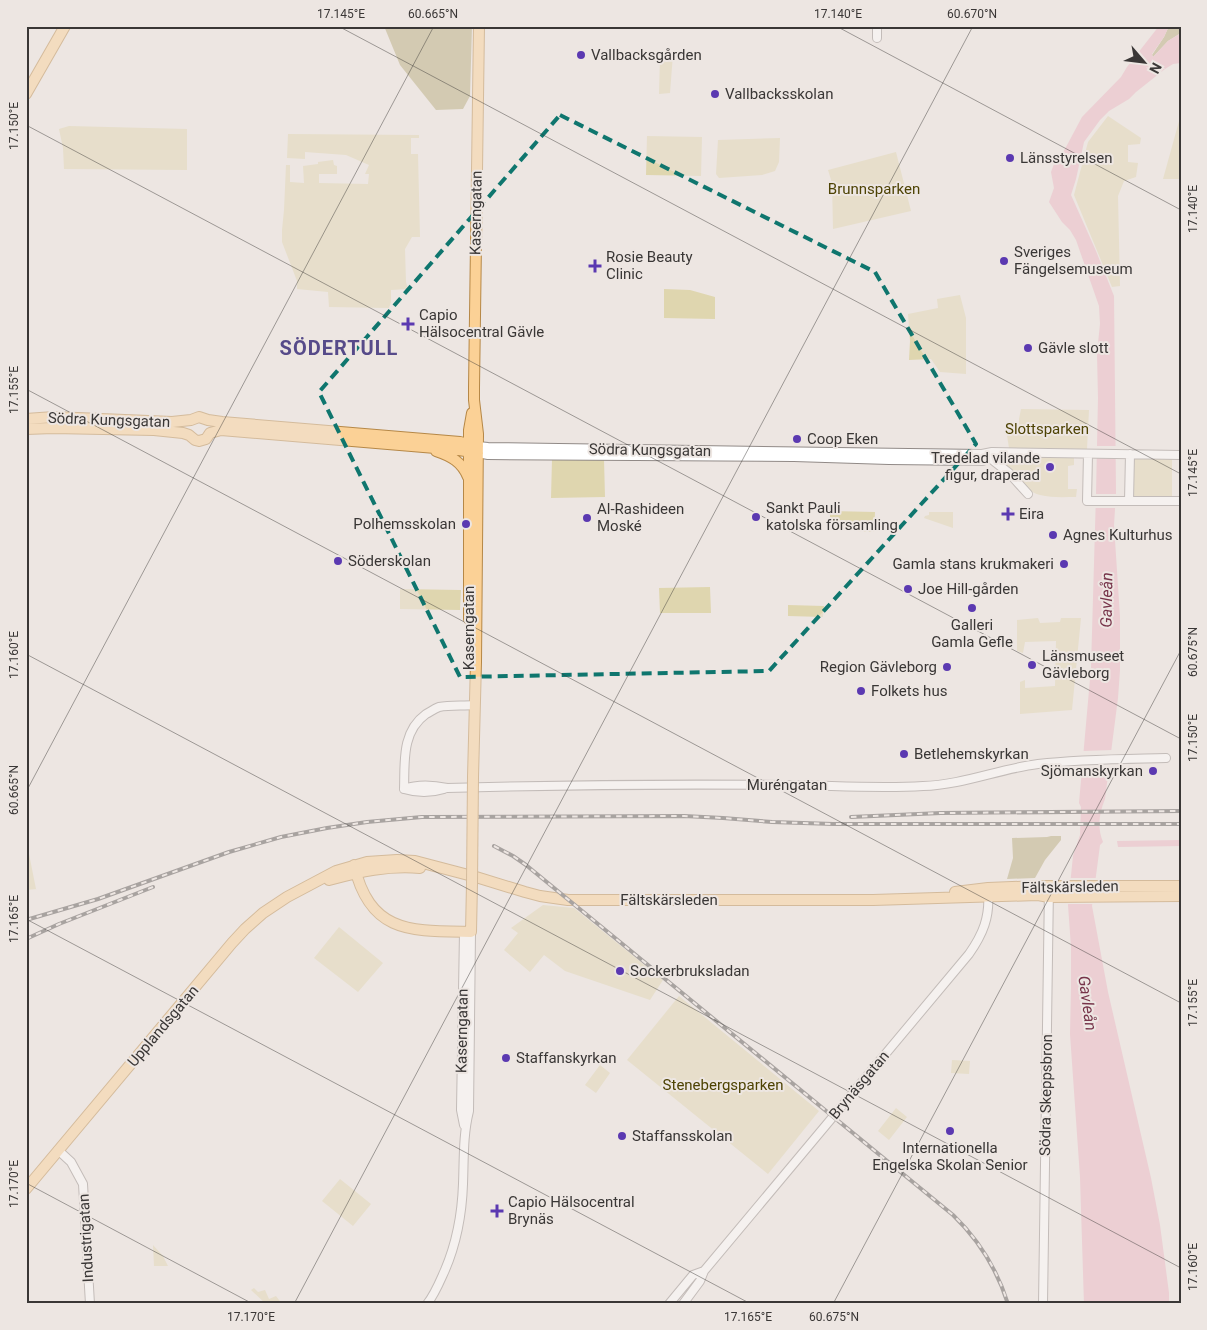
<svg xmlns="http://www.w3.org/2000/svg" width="1207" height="1330" font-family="Roboto,sans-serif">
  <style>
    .green { fill: #dfd6af }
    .forest { fill: #b3a979 }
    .water { fill: #eab3c1 }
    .pier { fill: #ede6e2 }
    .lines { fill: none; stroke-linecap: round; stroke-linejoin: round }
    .minor-casing { stroke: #918a87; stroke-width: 10 }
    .major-casing { stroke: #b68847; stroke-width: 12 }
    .minor { stroke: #fff; stroke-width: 8 }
    .major { stroke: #fbd196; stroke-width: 10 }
    .rail-casing { stroke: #565251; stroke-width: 4 }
    .rail { stroke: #ede6e2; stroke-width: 2; stroke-dasharray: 5.5; stroke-linecap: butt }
    .major-bridge-casing { stroke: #b68847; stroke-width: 12; stroke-linecap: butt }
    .major-bridge { stroke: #fbd196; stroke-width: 10 }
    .marked { fill: none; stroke: #0f766e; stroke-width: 4; stroke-dasharray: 10 6; stroke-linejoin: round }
    .ticks { fill: none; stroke: #3a3736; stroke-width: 1; stroke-opacity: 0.45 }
    .poi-dot { fill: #5b39b1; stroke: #ede6e2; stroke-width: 2 }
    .labels { text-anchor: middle; stroke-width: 4; stroke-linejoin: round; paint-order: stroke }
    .poi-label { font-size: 15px; fill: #3a3736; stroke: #ede6e2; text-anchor: start }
    .park-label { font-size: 15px; fill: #4e4304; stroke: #ede6e2 }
    .street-label { font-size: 15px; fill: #3a3736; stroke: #ede6e2 }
    .water-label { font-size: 16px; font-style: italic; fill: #77344a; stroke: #ede6e2 }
    .district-label { font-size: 20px; font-weight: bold; letter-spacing: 1px; fill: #564a89; stroke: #ede6e2 }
    .neatline { fill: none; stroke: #3a3736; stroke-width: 2 }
    .ticks-label { font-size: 12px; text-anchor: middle; fill: #3a3736 }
  </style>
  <rect width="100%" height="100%" fill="#ede6e2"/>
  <path class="green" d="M673 54 670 93 659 94 660 57Z
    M1181 114V179H1163Z
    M1108 116 1141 138 1140 144 1128 145V162L1138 163 1136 177 1124 181 1118 196 1120 286 1112 287 1074 195 1088 142Z
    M69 126 187 129V170L64 169 63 148 59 129Z
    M288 134 419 135V138H411V154H418L420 237H412L405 249 406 282 408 289 391 290V302L389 308 329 307 328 292 297 289V281L282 242V230L284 210 286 165H290V182L304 183 303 166 318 164V162L333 160 334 165 337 166V174H319V183L368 184 369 174H365L369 165 346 155 305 152V159L287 158Z
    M647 136 702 137 701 176 646 175Z
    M780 138 779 162 775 171 762 175 719 178 716 174 718 140Z
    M896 152 911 211 833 229 832 183 828 170Z
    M664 289 690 290 715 297V319L664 318Z
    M960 295 966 318V374L940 372 931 359 909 360 910 341 908 314 938 308 937 299Z
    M1021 409 1089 410 1087 449 1009 448 1006 429H1019V419Z
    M1000 457H1074V465L1068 466V489H1077L1076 497C1064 497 1052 498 1040 495 1025 491 1013 473 1002 461Z
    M552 459H604L605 497 551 498Z
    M1134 459H1172V501H1134Z
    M830 511 875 512 874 532 855 531V524H830Z
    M929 512H953V528L924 518 925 516 929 515Z
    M710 587 711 613H660L659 588Z
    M400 589 461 590 460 610 400 609Z
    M788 605 824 606 823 617 788 616Z
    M1038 618 1040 623 1060 622 1061 618H1081L1072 710 1020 714V682L1025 680V688L1055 686 1056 641 1025 642 1023 653 1017 651V620Z
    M26 839 36 889H37L26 890Z
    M543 905 574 908 663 980 650 1000 565 971 544 955 530 972 504 950 518 933 511 928Z
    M339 927 383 963 358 992 314 958Z
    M679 996 819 1111 768 1174 627 1060Z
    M952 1060 970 1061 969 1074 951 1073Z
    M600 1065 610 1073 596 1093 585 1085Z
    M896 1108 907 1117 889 1140 878 1131Z
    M340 1179 371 1204 353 1226 322 1201Z
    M153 1245 163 1256 168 1266H154Z
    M254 1288 258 1292 265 1290 269 1299 276 1296 282 1304H266L251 1290Z"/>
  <path class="forest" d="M384 26H472L470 96 463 109 436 110 400 65Z
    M1169 26H1181V33L1168 41 1153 57 1152 55 1164 37Z
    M1051 836H1061V840L1045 860 1035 878 1007 879 1013 858 1012 838 1047 837Z"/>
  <path class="water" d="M1159 26H1169L1164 37 1152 54 1153 57 1168 41 1181 33V63L1173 64 1165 69 1136 92 1129 99 1109 111 1100 120 1084 142 1076 179 1071 195 1096 251 1114 296 1116 493 1114 525 1120 617V670L1118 698 1105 799C1099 813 1097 828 1103 842L1100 845 1092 906 1108 992 1151 1178 1160 1225 1169 1293V1304H1084L1080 1177 1070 1034 1071 988V947L1068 905 1073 856 1080 835 1081 807 1079 803 1091 668 1096 494 1098 398 1097 353 1100 324 1099 306 1076 240 1070 230 1062 222 1049 202 1054 188 1051 172 1054 164 1065 149 1082 117 1121 77 1127 67Z
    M1181 840V846L1118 847 1117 841Z"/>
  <path class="pier" d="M1094 446H1118V458H1094Z
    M1094 494H1118V508H1094Z
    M1112 750 1110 767 1081 768 1083 751Z
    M1067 878H1098L1094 904H1065Z"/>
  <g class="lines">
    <defs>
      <path id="minor" d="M877 38V26
        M478 446 488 447 982 454 992 452 1181 455
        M478 453 488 455 794 457 889 460 983 461 990 458 992 452
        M1088 454 1087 501H1181
        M990 458 1009 473 1028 494
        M1129 501 1130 454
        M404 789C418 784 433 785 447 788 558 785 669 784 780 785 827 785 876 789 923 786 962 785 999 769 1038 764 1081 759 1124 759 1166 758
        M404 789C405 763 401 732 426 714 430 712 434 709 439 707 450 705 463 706 474 705
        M404 789C417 793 431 793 444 789
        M464 1125 461 1110 464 932
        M58 1150 71 1162 83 1184 90 1304
        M427 1304C435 1294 440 1281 445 1270 457 1242 462 1213 463 1184 464 1158 463 1135 469 1111L471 932
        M669 1304 693 1275 704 1271
        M683 1304 700 1281 704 1271 969 954C983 934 990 917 988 893
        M1043 1304 1049 887"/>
      <path id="major" d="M26 94 65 26
        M26 419 54 417 172 422 191 420 199 417 208 420 222 422 460 442 478 446
        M26 429 53 428 154 430 183 433 189 435 195 440 199 441 206 439 210 433 221 430 459 450 478 453
        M436 451C451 456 462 462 468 477
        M469 619V430L472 413
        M473 777 476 662 478 434 474 400V388L479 26
        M354 865C370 934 411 931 471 932L472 883
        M329 880C359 872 388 865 420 868
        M955 892 988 888 1038 886H1181
        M26 1189 232 943 245 929 263 913 287 897 336 871 367 862 397 860 415 861 476 877 525 892 540 896 568 900H873L1038 895 1049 897 1181 896"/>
    </defs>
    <use href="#minor" class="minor-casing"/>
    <use href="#major" class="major-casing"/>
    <use href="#minor" class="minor"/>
    <use href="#major" class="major"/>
    <defs>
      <path id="rail" d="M851 817 941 813 1181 811
        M494 846 513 856 526 865 953 1215C979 1240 997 1269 1008 1304
        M26 920 98 899 229 852 281 837 327 828 367 822 422 817 684 816 723 818 772 822 833 824H1181
        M26 939 59 924 153 887"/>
    </defs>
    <use href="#rail" class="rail-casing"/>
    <use href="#rail" class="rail"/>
    <defs>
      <path id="major-bridge" d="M472 883 473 777"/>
    </defs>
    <use href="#major-bridge" class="major-bridge-casing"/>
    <use href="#major-bridge" class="major-bridge"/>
  </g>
  <path d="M0 0H1207V1330H0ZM560 115 875 272 976 444 769 671 460 677 319 392Z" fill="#ede6e2" fill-opacity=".55" fill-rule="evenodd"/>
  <path class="marked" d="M560 115 875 272 976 444 769 671 460 677 319 392Z"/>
  <path class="ticks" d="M338 26 1181 474M836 26 1181 210M26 125 1181 739M26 389 1181 1003M26 654 1181 1268M26 792 434 26M26 919 751 1304M26 1183 253 1304M294 1304 973 26M833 1304 1181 650"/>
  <g class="poi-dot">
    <circle cx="581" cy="55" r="5"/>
    <circle cx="715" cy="94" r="5"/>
    <circle cx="1010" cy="158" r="5"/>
    <circle cx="1004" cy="261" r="5"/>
    <path d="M592.5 258.5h5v5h5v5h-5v5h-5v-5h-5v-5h5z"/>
    <path d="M405.5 316.5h5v5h5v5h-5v5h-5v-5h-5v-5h5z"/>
    <circle cx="1028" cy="348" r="5"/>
    <circle cx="797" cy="439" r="5"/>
    <circle cx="1050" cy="467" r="5"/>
    <path d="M1005.5 506.5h5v5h5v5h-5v5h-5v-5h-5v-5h5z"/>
    <circle cx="756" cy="517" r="5"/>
    <circle cx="587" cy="518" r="5"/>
    <circle cx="466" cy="524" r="5"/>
    <circle cx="1053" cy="535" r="5"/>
    <circle cx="338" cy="561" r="5"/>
    <circle cx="1064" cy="564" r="5"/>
    <circle cx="908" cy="589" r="5"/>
    <circle cx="972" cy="608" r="5"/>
    <circle cx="1032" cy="665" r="5"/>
    <circle cx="947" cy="667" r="5"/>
    <circle cx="861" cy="691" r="5"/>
    <circle cx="904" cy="754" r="5"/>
    <circle cx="1153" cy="771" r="5"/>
    <circle cx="620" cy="971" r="5"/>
    <circle cx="506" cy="1058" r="5"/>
    <circle cx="950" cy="1131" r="5"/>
    <circle cx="622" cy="1136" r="5"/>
    <path d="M494.5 1203.5h5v5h5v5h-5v5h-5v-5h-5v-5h5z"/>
  </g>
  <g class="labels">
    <g class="poi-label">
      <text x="591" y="60">Vallbacksgården</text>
      <text x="725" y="99">Vallbacksskolan</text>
      <text x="1020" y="163">Länsstyrelsen</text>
      <text x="1014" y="257">Sveriges<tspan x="1014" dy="17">Fängelsemuseum</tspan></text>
      <text x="606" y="262">Rosie Beauty<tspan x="606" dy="17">Clinic</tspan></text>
      <text x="419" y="320">Capio<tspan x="419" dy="17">Hälsocentral Gävle</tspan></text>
      <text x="1038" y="353">Gävle slott</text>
      <text x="807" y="444">Coop Eken</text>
      <text x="1040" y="463" text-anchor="end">Tredelad vilande<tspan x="1040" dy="17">figur, draperad</tspan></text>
      <text x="766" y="513">Sankt Pauli<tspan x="766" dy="17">katolska församling</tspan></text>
      <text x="597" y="514">Al-Rashideen<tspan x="597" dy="17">Moské</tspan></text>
      <text x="1019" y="519">Eira</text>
      <text x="456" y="529" text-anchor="end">Polhemsskolan</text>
      <text x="1063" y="540">Agnes Kulturhus</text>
      <text x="348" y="566">Söderskolan</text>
      <text x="1054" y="569" text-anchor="end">Gamla stans krukmakeri</text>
      <text x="918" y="594">Joe Hill-gården</text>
      <text x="972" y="630" text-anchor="middle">Galleri<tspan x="972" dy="17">Gamla Gefle</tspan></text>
      <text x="1042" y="661">Länsmuseet<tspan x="1042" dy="17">Gävleborg</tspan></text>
      <text x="937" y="672" text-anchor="end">Region Gävleborg</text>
      <text x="871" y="696">Folkets hus</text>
      <text x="914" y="759">Betlehemskyrkan</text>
      <text x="1143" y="776" text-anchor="end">Sjömanskyrkan</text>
      <text x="630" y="976">Sockerbruksladan</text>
      <text x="516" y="1063">Staffanskyrkan</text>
      <text x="632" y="1141">Staffansskolan</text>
      <text x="950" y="1153" text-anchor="middle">Internationella<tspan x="950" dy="17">Engelska Skolan Senior</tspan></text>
      <text x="508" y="1207">Capio Hälsocentral<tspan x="508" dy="17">Brynäs</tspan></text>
    </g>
    <g class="park-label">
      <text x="874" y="194">Brunnsparken</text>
      <text x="1047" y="434">Slottsparken</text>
      <text x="723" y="1090">Stenebergsparken</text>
    </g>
    <g class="street-label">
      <text transform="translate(476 213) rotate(-89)" y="5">Kaserngatan</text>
      <text transform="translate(109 420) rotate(2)" y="5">Södra Kungsgatan</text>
      <text transform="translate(650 450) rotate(1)" y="5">Södra Kungsgatan</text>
      <text transform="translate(469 628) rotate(-90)" y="5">Kaserngatan</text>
      <text x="787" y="790">Muréngatan</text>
      <text transform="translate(1070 887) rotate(-1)" y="5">Fältskärsleden</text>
      <text x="669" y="905">Fältskärsleden</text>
      <text transform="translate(163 1026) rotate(-50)" y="5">Upplandsgatan</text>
      <text transform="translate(462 1031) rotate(-89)" y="5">Kaserngatan</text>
      <text transform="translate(859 1085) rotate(-50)" y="5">Brynäsgatan</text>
      <text transform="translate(1046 1095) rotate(-89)" y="5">Södra Skeppsbron</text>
      <text transform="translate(86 1238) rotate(-93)" y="5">Industrigatan</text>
    </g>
    <g class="water-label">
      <text transform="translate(1106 600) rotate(-89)" y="6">Gavleån</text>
      <text transform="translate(1088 1003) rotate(82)" y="6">Gavleån</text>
    </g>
    <g class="district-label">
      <text x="339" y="355">SÖDERTULL</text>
    </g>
  </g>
  <rect width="1207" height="1330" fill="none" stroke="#ede6e2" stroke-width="55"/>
  <g transform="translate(1144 62) rotate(118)" stroke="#ede6e2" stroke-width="4" paint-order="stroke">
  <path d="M0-4L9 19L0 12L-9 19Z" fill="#3a3736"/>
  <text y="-8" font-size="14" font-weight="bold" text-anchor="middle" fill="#3a3736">N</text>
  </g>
  <rect x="28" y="28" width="1152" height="1274" class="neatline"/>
  <g class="ticks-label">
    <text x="341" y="18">17.145°E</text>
    <text x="433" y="18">60.665°N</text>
    <text x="838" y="18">17.140°E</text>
    <text x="972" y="18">60.670°N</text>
    <text transform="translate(14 126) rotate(-90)" y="4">17.150°E</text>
    <text transform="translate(1193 209) rotate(-90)" y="4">17.140°E</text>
    <text transform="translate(14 390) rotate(-90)" y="4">17.155°E</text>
    <text transform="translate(1193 473) rotate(-90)" y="4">17.145°E</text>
    <text transform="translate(1193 652) rotate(-90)" y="4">60.675°N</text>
    <text transform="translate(14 655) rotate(-90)" y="4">17.160°E</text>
    <text transform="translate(1193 738) rotate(-90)" y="4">17.150°E</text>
    <text transform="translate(14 790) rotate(-90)" y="4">60.665°N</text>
    <text transform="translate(14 919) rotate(-90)" y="4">17.165°E</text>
    <text transform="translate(1193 1003) rotate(-90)" y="4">17.155°E</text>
    <text transform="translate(14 1184) rotate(-90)" y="4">17.170°E</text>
    <text transform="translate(1193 1267) rotate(-90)" y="4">17.160°E</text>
    <text x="251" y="1321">17.170°E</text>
    <text x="748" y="1321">17.165°E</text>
    <text x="834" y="1321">60.675°N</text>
  </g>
</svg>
